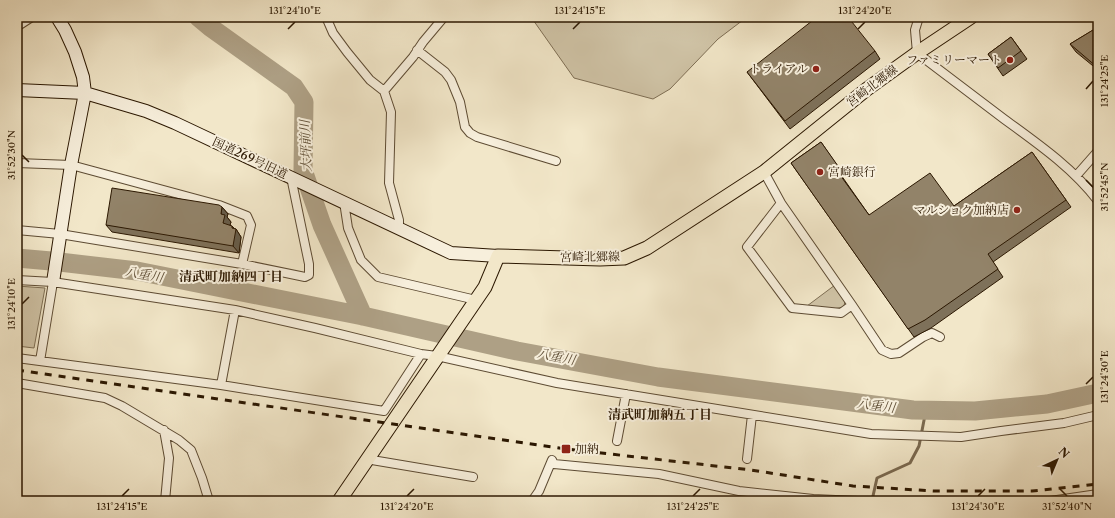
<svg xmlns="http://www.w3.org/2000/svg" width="1115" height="518" font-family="'Libre Caslon Text','Noto Serif JP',serif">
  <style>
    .green { fill: #d0c4a7; stroke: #7e6e54 }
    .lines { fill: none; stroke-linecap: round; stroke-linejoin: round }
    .stream { stroke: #7a6950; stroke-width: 3 }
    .river { stroke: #aea085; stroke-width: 19 }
    .street-casing { stroke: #5d4b33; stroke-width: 10 }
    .secondary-casing { stroke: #2b1701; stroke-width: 14 }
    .primary-casing { stroke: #2b1701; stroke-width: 15 }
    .street { stroke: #f7efdc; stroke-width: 8 }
    .secondary { stroke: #f7efdc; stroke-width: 12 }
    .primary { stroke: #f2e7c9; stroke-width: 13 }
    .rail { stroke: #2b1701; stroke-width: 3; stroke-dasharray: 7 7; stroke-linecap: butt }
    .wall { fill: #7e715a; stroke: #2b1701 }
    .shaded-wall { fill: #665c4a; stroke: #2b1701 }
    .building { fill: #928369; stroke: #2b1701 }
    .ticks { fill: none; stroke: #2b1701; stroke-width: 1.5 }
    .poi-dot { fill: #8f2418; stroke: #f7efdc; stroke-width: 1.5 }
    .labels { text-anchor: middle; stroke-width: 4; stroke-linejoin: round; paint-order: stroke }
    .poi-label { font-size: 12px; fill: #2b1701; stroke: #f7efdc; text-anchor: end }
    .street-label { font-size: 12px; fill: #2b1701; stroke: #f7efdc }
    .water-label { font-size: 13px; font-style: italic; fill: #5f4e36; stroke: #f7efdc }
    .neighbourhood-label { font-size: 13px; font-weight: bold; fill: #2b1701; stroke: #f7efdc }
    .neatline { fill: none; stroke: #2b1701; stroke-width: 1.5 }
    .ticks-label { font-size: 10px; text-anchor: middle; fill: #2b1701 }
  </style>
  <rect width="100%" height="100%" fill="#f2e7c9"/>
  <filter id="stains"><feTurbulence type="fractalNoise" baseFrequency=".005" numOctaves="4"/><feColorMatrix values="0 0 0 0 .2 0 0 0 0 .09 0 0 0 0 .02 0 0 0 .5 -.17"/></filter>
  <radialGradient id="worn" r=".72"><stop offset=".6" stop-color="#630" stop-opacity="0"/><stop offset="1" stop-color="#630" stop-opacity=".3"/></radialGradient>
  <path class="green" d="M531 17H747L718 39 670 89 653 99 574 78Z
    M835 285 845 300 844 307 833 309 807 306Z
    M17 286 45 288 34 348 17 346Z"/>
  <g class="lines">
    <path class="stream" d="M873 496 877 478 910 463 919 446 926 410"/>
    <path class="river" d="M198 17 210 27 294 87 304 102 303 170 322 225 363 316
      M17 258 51 261 137 271 363 316 517 351 658 377 913 410 975 411 1047 404 1098 393"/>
    <defs>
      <path id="street" d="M326 17 333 33 347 52 370 80 384 91 391 112 389 183 399 220V228
        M919 17 915 30 917 53C946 75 975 97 1004 119 1037 143 1073 168 1098 201
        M17 25 18 26 32 17
        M417 50 445 72 451 80 460 102 465 127 470 133 477 137 556 161
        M384 91 413 57 423 42 444 17
        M17 163 71 165 219 205 247 216 251 225 242 264
        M764 172 781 203 852 305 882 350 891 354 899 353 923 337 932 333 940 337
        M1076 176 1098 151
        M344 202 348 228 361 260 378 277 476 300
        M781 203 747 247 792 308 841 313 852 305
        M17 230 60 234 242 264 305 277 309 275V264L291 177
        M17 280 53 282 235 310 315 328 421 354 437 356 557 383 871 434 961 437 1001 431 1064 423 1098 415
        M17 358 221 385 384 411 421 354
        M40 361 53 282
        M17 383 105 398 122 406 179 440 191 450 202 478 209 501
        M221 385 235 310
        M164 430 169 458 165 501
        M617 441 626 394
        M366 459 473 477
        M747 459 752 415
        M532 501 539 491 552 460 554 464 659 474 739 491 813 499 858 501
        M1050 501 1098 494"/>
      <path id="secondary" d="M17 90 85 93 146 111 175 123 451 253 498 256
        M53 282 71 165 85 93 83 77 75 52 65 30 57 17"/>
      <path id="primary" d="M339 501 485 287 498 256 600 259 624 258 647 248 764 172 867 89 917 53 971 17"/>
    </defs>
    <use href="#street" class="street-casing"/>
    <use href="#secondary" class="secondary-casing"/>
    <use href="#primary" class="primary-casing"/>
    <use href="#street" class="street"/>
    <use href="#secondary" class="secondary"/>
    <use href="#primary" class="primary"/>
    <path class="rail" d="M17 370 566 449 751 470 853 486 933 491H1032L1098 484"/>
  </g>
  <path class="wall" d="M1098 27V70L1076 52 1070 44Z
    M1011 37 1027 59 1003 76 988 54Z
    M875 51 880 59 790 129 747 72Z
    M821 142 843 174 841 175 869 215 954 206 1032 152 1071 207 993 262 1003 277 931 328 914 337 791 163Z
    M222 207 228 214 227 217 231 222 230 225 235 229H236L241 237 239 253 112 232 106 225Z"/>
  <path class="shaded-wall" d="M222 207 228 214 227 217 231 222 228 231 223 223 221 214Z
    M232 226 236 230V229L241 237 239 253 233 246 232 228Z"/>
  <path class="building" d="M817 17H848L875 51 785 121 747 72Z
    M1098 27V66L1097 67 1070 44Z
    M1011 37 1021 51 998 68 988 54Z
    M821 142 838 166 835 168 869 215 930 173 954 206 1032 152 1066 200 988 254 998 269 925 320 908 329 791 163Z
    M112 188 219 205 222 207 221 214 225 215 223 223 232 226V228L236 229 233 246 106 225Z"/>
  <path class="ticks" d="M288 29 295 22M573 29 580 22M858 29 865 22M1086 89 1093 81M22 155 29 162M1086 180 1093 187M22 304 29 297M1086 384 1093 377M1060 489 1067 496M122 496 129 489M407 496 414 489M693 496 700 489M978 496 985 489"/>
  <g class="poi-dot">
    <circle cx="1010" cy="60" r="4"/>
    <circle cx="816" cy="69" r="4"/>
    <circle cx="820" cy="172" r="4"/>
    <circle cx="1017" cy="210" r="4"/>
    <rect x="561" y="444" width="10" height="10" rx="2"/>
  </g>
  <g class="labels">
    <g class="poi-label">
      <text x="1002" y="64">ファミリーマート</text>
      <text x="808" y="73">トライアル</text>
      <text x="828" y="176" text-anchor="start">宮崎銀行</text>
      <text x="1009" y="214">マルショク加納店</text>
      <text x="575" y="453" text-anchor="start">加納</text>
    </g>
    <g class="street-label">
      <text transform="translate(872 86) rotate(-37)" y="4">宮崎北郷線</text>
      <text transform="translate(250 158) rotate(25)" y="4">国道269号旧道</text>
      <text transform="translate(590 257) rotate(-1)" y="4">宮崎北郷線</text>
    </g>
    <g class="water-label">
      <text transform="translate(305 146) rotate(-92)" y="5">大坪前川</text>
      <text transform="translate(144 274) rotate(10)" y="5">八重川</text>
      <text transform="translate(556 356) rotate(11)" y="5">八重川</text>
      <text transform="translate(876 405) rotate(7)" y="5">八重川</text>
    </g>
    <g class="neighbourhood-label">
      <text x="231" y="281">清武町加納四丁目</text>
      <text x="660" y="419">清武町加納五丁目</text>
    </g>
  </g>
  <rect width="1115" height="518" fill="none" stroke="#f2e7c9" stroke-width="44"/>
  <g transform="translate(1057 460) rotate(44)" stroke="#f7efdc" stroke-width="3" paint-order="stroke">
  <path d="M0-3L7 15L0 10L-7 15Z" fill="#2b1701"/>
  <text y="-6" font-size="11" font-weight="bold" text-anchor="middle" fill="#2b1701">N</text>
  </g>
  <rect x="22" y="22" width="1071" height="474" class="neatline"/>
  <g class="ticks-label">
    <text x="295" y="14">131°24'10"E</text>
    <text x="580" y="14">131°24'15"E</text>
    <text x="865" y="14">131°24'20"E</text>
    <text transform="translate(1104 81) rotate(-90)" y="4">131°24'25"E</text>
    <text transform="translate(11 155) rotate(-90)" y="4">31°52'30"N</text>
    <text transform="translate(1104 187) rotate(-90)" y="4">31°52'45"N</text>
    <text transform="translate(11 304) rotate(-90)" y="4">131°24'10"E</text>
    <text transform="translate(1104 377) rotate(-90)" y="4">131°24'30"E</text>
    <text x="122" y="510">131°24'15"E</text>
    <text x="407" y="510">131°24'20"E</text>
    <text x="693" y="510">131°24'25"E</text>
    <text x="978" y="510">131°24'30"E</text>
    <text x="1067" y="510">31°52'40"N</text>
  </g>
  <rect width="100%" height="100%" filter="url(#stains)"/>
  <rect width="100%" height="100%" fill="url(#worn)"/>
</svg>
